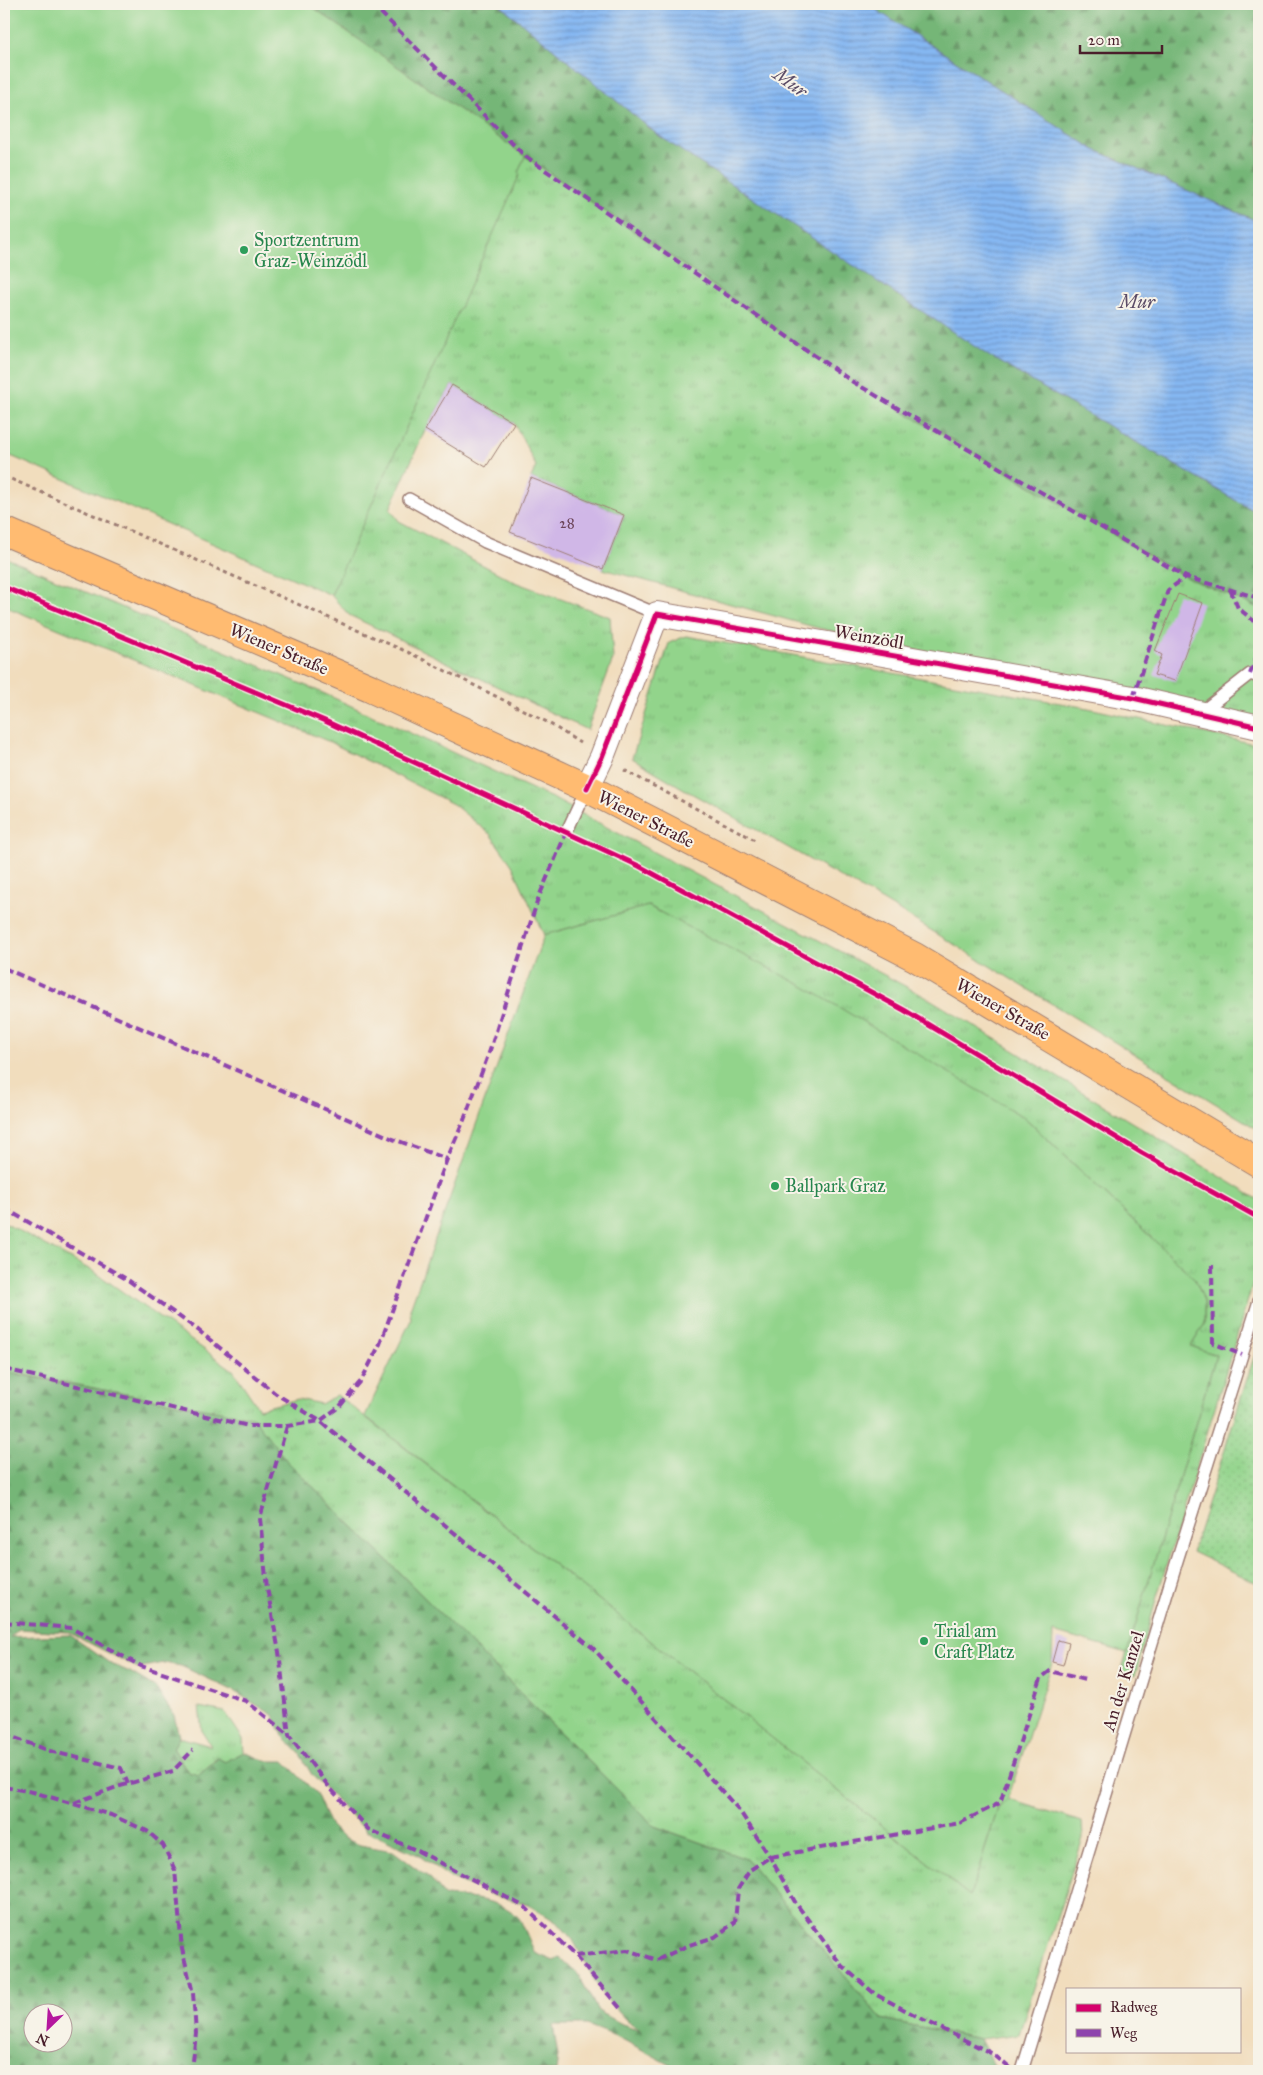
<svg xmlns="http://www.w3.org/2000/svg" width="1263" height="2075" font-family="'IM FELL Great Primer',serif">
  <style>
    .grass { fill: url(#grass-tufts); stroke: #6e7a5b }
    .forest { fill: url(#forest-firs); stroke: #606a51; fill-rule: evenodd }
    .garden { fill: url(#garden-dots); stroke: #6e7a5b }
    .pitch { fill: #92d48b; stroke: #6e7a5b }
    .water { fill: url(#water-rules); stroke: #686b8e }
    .building { fill: #d0b7e7 }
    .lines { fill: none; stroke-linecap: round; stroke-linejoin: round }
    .lane-casing { stroke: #9e7e74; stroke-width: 14 }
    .street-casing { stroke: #9e7e74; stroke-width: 26 }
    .primary-casing { stroke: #9e7e74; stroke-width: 30 }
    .path { stroke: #9e7e74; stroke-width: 3; stroke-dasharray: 4 4; stroke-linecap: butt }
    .lane { stroke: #fff; stroke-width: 11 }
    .street { stroke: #fff; stroke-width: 24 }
    .primary { stroke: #ffbb71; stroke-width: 28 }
    .quiet { stroke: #8e44ad; stroke-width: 4; stroke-dasharray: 8 4; stroke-linecap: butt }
    .cycleway-casing { stroke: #f7f3e8; stroke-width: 8 }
    .cycleway { stroke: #d6006c; stroke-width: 5 }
    .leisure-dot { fill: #2e9e5b; stroke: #f7f3e8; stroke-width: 2 }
    .labels { text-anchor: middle; stroke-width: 4; stroke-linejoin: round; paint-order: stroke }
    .number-label { font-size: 15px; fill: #6c455a }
    .leisure-label { font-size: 18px; fill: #27864d; stroke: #f7f3e8; text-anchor: start }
    .street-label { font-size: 18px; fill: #4a1f2b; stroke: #f7f3e8 }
    .water-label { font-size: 19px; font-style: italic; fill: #5c4d67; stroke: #f7f3e8 }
  </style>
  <defs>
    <pattern id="grass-tufts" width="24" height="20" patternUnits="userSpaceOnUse" patternTransform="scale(1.25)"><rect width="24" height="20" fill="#92d48b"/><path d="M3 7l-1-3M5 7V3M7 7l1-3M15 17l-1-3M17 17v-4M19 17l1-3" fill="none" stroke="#7fb678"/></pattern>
    <pattern id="forest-firs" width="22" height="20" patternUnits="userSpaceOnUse" patternTransform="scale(1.25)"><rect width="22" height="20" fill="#75b677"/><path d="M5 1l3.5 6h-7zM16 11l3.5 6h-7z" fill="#629362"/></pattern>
    <pattern id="garden-dots" width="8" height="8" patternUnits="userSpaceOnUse" patternTransform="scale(1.25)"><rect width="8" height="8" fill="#92d48b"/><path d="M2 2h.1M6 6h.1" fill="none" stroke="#7fb678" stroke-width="1.8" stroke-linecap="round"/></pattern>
    <pattern id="water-rules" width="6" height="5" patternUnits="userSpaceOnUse" patternTransform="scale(1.25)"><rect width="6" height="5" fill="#85b7f2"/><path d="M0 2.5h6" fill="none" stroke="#6f94c4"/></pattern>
  </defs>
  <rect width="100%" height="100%" fill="#f7f3e8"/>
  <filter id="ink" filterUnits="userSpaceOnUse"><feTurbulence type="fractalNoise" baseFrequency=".02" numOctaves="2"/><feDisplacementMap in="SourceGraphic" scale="10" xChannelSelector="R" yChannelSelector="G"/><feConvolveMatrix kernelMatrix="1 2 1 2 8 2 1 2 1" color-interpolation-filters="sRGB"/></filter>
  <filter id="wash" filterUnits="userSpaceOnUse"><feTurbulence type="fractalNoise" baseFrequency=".0096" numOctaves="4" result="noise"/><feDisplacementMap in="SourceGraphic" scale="20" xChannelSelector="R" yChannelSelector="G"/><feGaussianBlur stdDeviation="1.12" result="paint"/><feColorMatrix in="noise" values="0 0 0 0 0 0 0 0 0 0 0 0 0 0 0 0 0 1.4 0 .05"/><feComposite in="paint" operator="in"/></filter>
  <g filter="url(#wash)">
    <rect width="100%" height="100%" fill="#f1ddbd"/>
    <path class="grass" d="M525 156 853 382 1186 577 1259 608V727L818 628 603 569 624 515 531 478 536 466 514 423 452 385 425 430 390 509 399 521 517 583 610 617 613 659 587 730 349 615 331 595Z
      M4 557 323 693 554 799 933 1001 1259 1200V1264L1158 1593 1135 1676 1121 1672 1216 1355 1191 1346 1204 1325V1301L1195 1279 1025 1118 649 906 544 935 512 865 490 834 453 804 330 742 4 606Z
      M686 636 1088 708 1259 745V1130L883 901 689 792 632 758 669 643Z
      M4 1222 96 1273 233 1370 259 1409 298 1399 321 1404 337 1395 588 1591 970 1896 998 1808 1008 1799 1082 1822 1083 1838 1019 2034 980 2039 881 2019 746 1859 654 1826 286 1460 253 1418 4 1371Z
      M199 1707 225 1712 243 1739 244 1752 225 1762 217 1758 199 1775 188 1772 173 1748 179 1737 211 1746 202 1732Z"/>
    <path class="forest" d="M308 4H499L658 135 989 356 1259 514V608L1186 577 853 382 525 156Z
      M867 4H1259V222L1093 149Z
      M4 1372 253 1417 286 1460 654 1826 746 1859 881 2019 980 2039 997 2071H682L618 2037 587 2025H553L558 2056 556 2071H4ZM19 1629 68 1632 138 1668 164 1663 181 1666 232 1690 273 1715 283 1736 300 1754 312 1775 366 1831 418 1855 449 1877 495 1896 528 1904 559 1924 573 1940 602 1994 626 2020 641 2030 622 2024 598 2011 578 1974 560 1957 554 1961 535 1953C532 1947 521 1920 519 1918 502 1899 468 1898 445 1896L431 1879 393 1851 360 1845 343 1838 330 1825 316 1793 284 1761H266L244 1752 225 1762 218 1758 199 1775 188 1772 173 1748 179 1737 174 1715 155 1687 130 1672 111 1664 70 1635 10 1637ZM32 2012H62V2042H32Z"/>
    <path class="garden" d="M1259 1341V1584L1192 1552Z"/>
    <path class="pitch" d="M4 4H308L525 156 518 173 520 174 331 595 4 453Z
      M648 906 805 987 1025 1118 1195 1279 1204 1301V1325L1191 1346 1216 1355 1127 1653 1053 1632 1052 1663 1008 1799 998 1808 970 1896 588 1591 365 1416 411 1320 410 1309 544 935Z"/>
    <path class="water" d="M499 4H867L1093 149 1259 222V514L989 356 658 135Z"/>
    <g id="blocks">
      <path class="building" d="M452 385 514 423 486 467 425 430Z
        M531 478 624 515 603 569 510 532Z
        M1178 594 1203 603 1175 681 1154 675 1162 655 1155 651Z
        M1058 1640 1069 1643 1063 1665 1052 1662Z"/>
    </g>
  </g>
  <g filter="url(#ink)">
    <use href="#blocks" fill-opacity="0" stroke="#9e7e74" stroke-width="1"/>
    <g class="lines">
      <defs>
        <path id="lane" d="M409 499 485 542 657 614
          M1200 713 1250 674 1259 677
          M567 831 587 788
          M1022 2071 1176 1564 1259 1301"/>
        <path id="street" d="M587 788 602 757 657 614 1133 698 1259 727"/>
        <path id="primary" d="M4 531 370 688 587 788 915 957 1259 1163"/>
      </defs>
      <use href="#lane" class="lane-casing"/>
      <use href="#street" class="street-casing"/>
      <use href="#primary" class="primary-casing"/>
      <path class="path" d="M4 476 412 654 547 722 580 743
        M624 770 755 840"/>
      <use href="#lane" class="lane"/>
      <use href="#street" class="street"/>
      <use href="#primary" class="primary"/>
      <path class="quiet" d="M372 4 525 156 853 382 1186 577 1259 598
        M1230 589 1238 608 1259 625
        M1250 674 1259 650
        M1133 698 1168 590 1186 577
        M4 968 393 1139 447 1159
        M4 1208 128 1280 198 1330 276 1394 320 1421 593 1648 739 1810 770 1857 795 1902 842 1966 875 1994 924 2020 993 2054 1013 2071
        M1212 1265 1213 1343 1242 1355
        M4 1369 249 1426H287L320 1421 340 1406 361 1381 380 1344 447 1159 464 1120 490 1050 538 899 567 831
        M287 1426 260 1518 267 1588 279 1652 289 1735 330 1788 369 1830 416 1850 525 1907 575 1956 621 2009
        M4 1622 71 1628 141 1666 246 1701 289 1735
        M4 1734 53 1752 121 1768 128 1784
        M4 1787 33 1792 111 1815 147 1831 163 1845 175 1870 182 1949 193 1993 196 2033 192 2071
        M74 1803 117 1787 173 1771 193 1750
        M575 1956 627 1950 657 1960 689 1945 715 1937 735 1922 738 1889 750 1870 770 1857 960 1823 1000 1803 1041 1678 1050 1671 1085 1680"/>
      <defs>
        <path id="cycleway" d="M4 587 325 721 639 866 904 1010 1142 1153 1259 1218
          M587 788 602 757 657 614 1133 698 1259 727"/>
      </defs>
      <use href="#cycleway" class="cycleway-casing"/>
      <use href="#cycleway" class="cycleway"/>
    </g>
  </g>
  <g class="leisure-dot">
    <circle cx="244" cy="250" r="5"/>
    <circle cx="775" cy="1186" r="5"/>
    <circle cx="924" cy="1641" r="5"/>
  </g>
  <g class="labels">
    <g class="number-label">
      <text x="567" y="528">28</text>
    </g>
    <g class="leisure-label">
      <text x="254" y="246">Sportzentrum<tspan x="254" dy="21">Graz-Weinzödl</tspan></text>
      <text x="785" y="1192">Ballpark Graz</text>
      <text x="934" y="1637">Trial am<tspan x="934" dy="21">Craft Platz</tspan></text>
    </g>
    <g class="street-label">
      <text transform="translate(869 637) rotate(10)" y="6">Weinzödl</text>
      <text transform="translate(279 649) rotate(23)" y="6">Wiener Straße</text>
      <text transform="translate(646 819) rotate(27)" y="6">Wiener Straße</text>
      <text transform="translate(1003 1009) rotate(30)" y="6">Wiener Straße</text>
      <text transform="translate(1123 1681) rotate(-73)" y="6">An der Kanzel</text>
    </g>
    <g class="water-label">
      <text transform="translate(791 82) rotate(36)" y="7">Mur</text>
      <text x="1137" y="308">Mur</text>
    </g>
  </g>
  <rect width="1263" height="2075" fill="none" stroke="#f7f3e8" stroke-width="20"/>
  <rect x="1066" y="1988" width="175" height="65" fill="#f7f3e8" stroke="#b29e9c"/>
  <rect x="1076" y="2004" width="25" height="8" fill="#d6006c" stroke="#b29e9c"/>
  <text x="1110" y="2012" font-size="15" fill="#4a1f2b">Radweg</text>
  <rect x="1076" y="2029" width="25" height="8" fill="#8e44ad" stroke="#b29e9c"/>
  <text x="1110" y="2038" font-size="15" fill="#4a1f2b">Weg</text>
  <g transform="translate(48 2028) rotate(205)"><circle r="24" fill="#f7f3e8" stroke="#b29e9c"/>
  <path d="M0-4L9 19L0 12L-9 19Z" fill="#b5179e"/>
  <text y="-8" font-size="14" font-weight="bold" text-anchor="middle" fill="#4a1f2b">N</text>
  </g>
  <path d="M1080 45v8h82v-8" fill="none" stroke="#4a1f2b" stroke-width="2.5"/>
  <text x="1088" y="45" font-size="15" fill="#4a1f2b" stroke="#f7f3e8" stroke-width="4" paint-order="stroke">20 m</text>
</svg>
